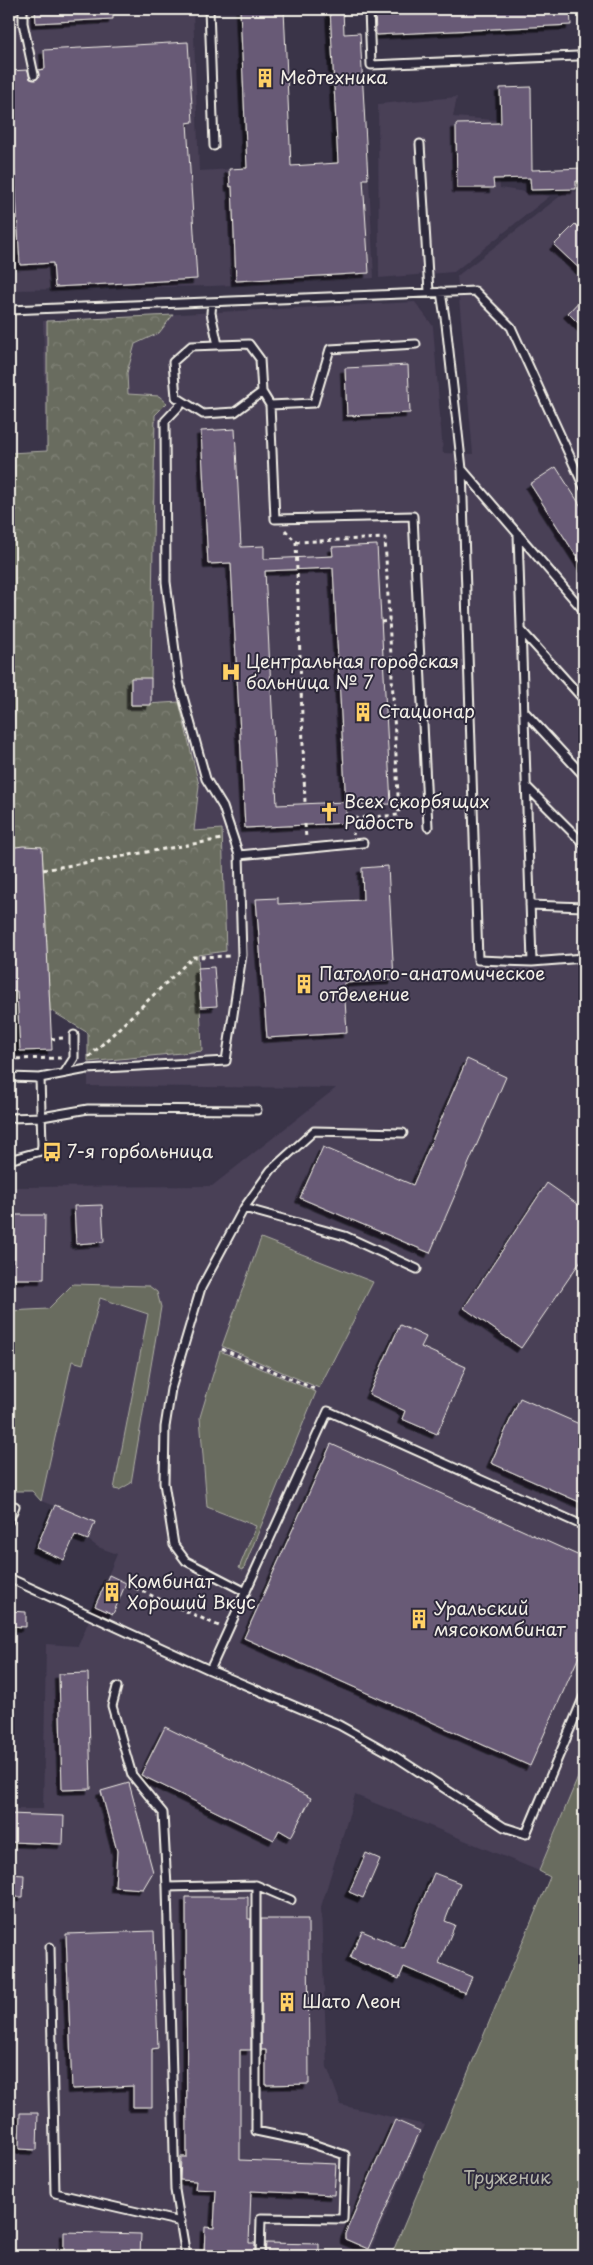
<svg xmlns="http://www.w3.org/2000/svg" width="593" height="2265" font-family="'Playpen Sans',sans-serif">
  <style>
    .built { fill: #483f56 }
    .green { fill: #696c5f; stroke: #aeaea4 }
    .forest { fill: url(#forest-crowns); stroke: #aeaea4 }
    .building { fill: #685a76; stroke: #f4f1e8; filter: url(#shadow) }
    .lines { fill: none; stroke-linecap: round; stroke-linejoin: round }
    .lane-casing { stroke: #f4f1e8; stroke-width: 11 }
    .path { stroke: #f4f1e8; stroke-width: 3; stroke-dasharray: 4 4; stroke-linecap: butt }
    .lane { stroke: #2f2a3d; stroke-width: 7 }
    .labels { text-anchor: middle; stroke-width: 4; stroke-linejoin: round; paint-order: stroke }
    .poi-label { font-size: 18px; fill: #f4f1e8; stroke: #2f2a3d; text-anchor: start }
    .park-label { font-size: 18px; fill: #b5b5aa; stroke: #2f2a3d }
  </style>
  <defs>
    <pattern id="forest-crowns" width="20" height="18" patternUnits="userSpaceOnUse" patternTransform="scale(1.25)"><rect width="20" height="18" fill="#696c5f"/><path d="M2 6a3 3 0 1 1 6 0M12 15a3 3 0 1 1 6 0" fill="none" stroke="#7f8176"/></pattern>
    <filter id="shadow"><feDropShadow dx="-4.5" dy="4.5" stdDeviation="0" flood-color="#0009"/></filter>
  </defs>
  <rect width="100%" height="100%" fill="#3a3448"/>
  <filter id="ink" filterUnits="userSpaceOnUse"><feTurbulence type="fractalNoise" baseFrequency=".02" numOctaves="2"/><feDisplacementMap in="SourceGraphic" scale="10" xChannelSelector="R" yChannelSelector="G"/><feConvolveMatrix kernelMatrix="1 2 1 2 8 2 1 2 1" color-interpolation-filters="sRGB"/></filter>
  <g filter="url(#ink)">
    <path class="built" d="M9 9H193L199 171 368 161 374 278 213 286 15 290 9 117Z
      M457 97 453 117 496 120 500 188 550 196 454 272 379 278 378 104Z
      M568 190 584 193V1763L539 1871 355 1795 321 1907 327 2067 341 2105 425 2125 368 2256H9V1809H43L46 1644 78 1646 117 1554 98 1547 88 1540 95 1522 41 1501 32 1491 9 1375V1187L212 1186 336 1088 88 1086V1033L51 1010 52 1049 20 1051 17 992H9V916H12L9 891V453L47 451 43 321 415 302 433 326 443 453 473 454 457 276Z"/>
    <path class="green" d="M261 1238 373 1282 319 1388 222 1346Z
      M73 1284 149 1286 157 1292 161 1307 131 1483 119 1490 114 1489 148 1314 100 1298 83 1364 72 1361 41 1501 32 1491H9V1311L48 1309Z
      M220 1351 316 1392 243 1570 239 1568 256 1526 207 1507 200 1417Z
      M584 1763V2256H391L550 1877 539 1871Z"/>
    <path class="forest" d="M173 315 159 333 135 344 127 373 128 394 159 396 167 403 155 415 151 678 131 705 179 702 199 785 194 831 222 829 226 951 198 955 202 1051 88 1062V1033L50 1010 42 847 9 848V453L47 451V321Z"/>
    <path class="building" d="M35 9H113V19L36 23Z
      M240 9H284L291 166 338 163 330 9H343L344 34 360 33 368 179H363L369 273 236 281 232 186 230 187 229 169 247 168Z
      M375 9H570L571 25 376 35Z
      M188 42 193 122 187 123 197 279 55 287 53 263 20 265 9 71 28 70 30 79H37L39 76 38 70 45 69 44 50Z
      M531 87 532 170 584 168V182L576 181V189L531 190 530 178 493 179 494 188H457L456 124 501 123 500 88Z
      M575 224 584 232V273L554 245Z
      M584 296V329L568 313Z
      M408 365 410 413 347 416 345 368Z
      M235 429 241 547 264 546V559L333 556 332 547 377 545 391 804 346 806 333 568 265 571 277 805 345 802 347 823 245 828 231 563 208 564 201 431Z
      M556 467 584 511V568L530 484Z
      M131 678H151V705H131Z
      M23 846 42 847 52 1050 20 1051 17 991 9 992V916H12L9 848Z
      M388 866 394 980 344 983 347 1033 267 1038 256 899 278 898V904L363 900 362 868Z
      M214 967 217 1006 201 1007 198 968Z
      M467 1059 506 1077 430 1253 300 1198 323 1147 413 1185Z
      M547 1183 584 1209V1256L521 1348 464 1308Z
      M102 1205 104 1242 76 1244 74 1206Z
      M9 1215H45L44 1279H9V1262H13V1233H9Z
      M400 1325 426 1337 421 1347 466 1367 437 1434 402 1419 405 1411 369 1394Z
      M520 1398 584 1426V1504L491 1463Z
      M331 1444 584 1558V1645L530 1766 244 1638Z
      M55 1505 95 1522 88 1540 75 1535 64 1560 36 1548Z
      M109 1575 126 1583 113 1614 95 1606Z
      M9 1611 26 1612V1627L9 1626Z
      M88 1673 91 1789 62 1790 59 1674Z
      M165 1727 311 1798 291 1837 279 1830 274 1840 141 1775Z
      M129 1783 153 1872 143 1889 115 1887 117 1851 101 1791Z
      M9 1814 64 1816 63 1844 9 1842Z
      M366 1853 380 1859 363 1898 349 1892Z
      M434 1873 460 1883 445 1921 455 1925 439 1963 472 1977 465 1993 404 1967 399 1979 350 1958 362 1931 403 1948Z
      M9 1874 24 1875 23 1897H9Z
      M186 1897H248V1919H251V2050H240V2160L336 2164 334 2195 251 2191 249 2243H255V2256H204L205 2227 214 2228 216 2190 195 2189 196 2181 180 2180 181 2157H187Z
      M261 1919H308L309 2084 266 2085V2050H261Z
      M154 1931 158 2048 152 2049V2107H133V2086L72 2089 66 1934Z
      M20 2113H38L37 2150 19 2149Z
      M395 2120 420 2131 368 2249 345 2239V2234Z
      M64 2232 141 2234 140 2256H64Z
      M266 2243 319 2244V2256H265Z"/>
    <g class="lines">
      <defs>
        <path id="lane" d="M23 9V23L34 75
          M209 9 214 146
          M369 9 371 65 577 56
          M420 144 429 292
          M441 292 446 324 462 469 584 611
          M212 302 211 313 218 345 191 346 173 362 176 397 203 414 235 412 262 392
          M9 310 475 291 511 327 584 487
          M218 345 249 344 260 359 262 392 270 405 314 403 330 349 416 344
          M183 402 165 421 166 582 179 682 206 779 223 807 239 855
          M270 405 275 519 413 516 428 827
          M462 469 478 960 532 962 584 958
          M518 534 532 962
          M521 630 584 700
          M524 711 584 776
          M526 786 584 844
          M530 905 584 907
          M65 1072 74 1058V1035
          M9 1077 40 1078 42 1145 41 1151 9 1160
          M40 1078 87 1069 226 1061 242 955 239 855 363 843
          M9 1118 42 1117 88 1109 257 1110
          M244 1208 271 1170 314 1131 403 1133
          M9 1521 15 1506
          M9 1578 210 1670 339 1725 393 1755 504 1827 526 1834 584 1696
          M246 1592 186 1561 174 1545 164 1483 165 1427 171 1389 201 1288 244 1208 345 1236 417 1269
          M210 1670 328 1411 584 1526
          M117 1687 112 1706 132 1775 163 1813 167 1887
          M256 1885 291 1900
          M50 1947 55 2193 181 2222
          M186 2256 175 2190 167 1887 256 1885V2131L304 2141 345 2155 343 2219 261 2218 260 2256"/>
      </defs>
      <use href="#lane" class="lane-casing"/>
      <path class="path" d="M285 530 296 542 385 538 399 815 357 818 353 835
        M296 542 305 803
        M381 622 390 621
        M305 824 306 839
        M43 870 222 839
        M51 1039 63 1038
        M89 1057 193 957 232 956
        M9 1059 61 1058
        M222 1349 317 1390
        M135 1588 219 1626"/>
      <use href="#lane" class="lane"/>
    </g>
  </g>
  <defs>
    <symbol id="building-bare" viewBox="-9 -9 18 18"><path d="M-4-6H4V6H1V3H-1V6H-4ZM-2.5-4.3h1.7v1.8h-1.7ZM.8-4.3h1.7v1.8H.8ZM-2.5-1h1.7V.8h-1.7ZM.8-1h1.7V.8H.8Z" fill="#ffd166" stroke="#2f2a3d" stroke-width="2.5" paint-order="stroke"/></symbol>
    <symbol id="hospital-bare" viewBox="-9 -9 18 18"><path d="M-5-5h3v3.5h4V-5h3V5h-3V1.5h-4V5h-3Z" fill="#ffd166" stroke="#2f2a3d" stroke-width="2.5" paint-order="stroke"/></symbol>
    <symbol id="church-bare" viewBox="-9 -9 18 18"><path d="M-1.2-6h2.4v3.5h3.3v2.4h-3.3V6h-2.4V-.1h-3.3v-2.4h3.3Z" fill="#ffd166" stroke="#2f2a3d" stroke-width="2.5" paint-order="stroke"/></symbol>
    <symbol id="bus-bare" viewBox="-9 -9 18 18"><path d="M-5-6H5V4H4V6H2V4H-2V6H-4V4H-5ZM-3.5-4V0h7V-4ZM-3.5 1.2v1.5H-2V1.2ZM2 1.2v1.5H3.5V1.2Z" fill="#ffd166" stroke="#2f2a3d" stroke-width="2.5" paint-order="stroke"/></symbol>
  </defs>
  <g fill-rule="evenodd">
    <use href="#building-bare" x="251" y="64" width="28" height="28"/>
    <use href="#hospital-bare" x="217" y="658" width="28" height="28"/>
    <use href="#building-bare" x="349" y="698" width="28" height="28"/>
    <use href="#church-bare" x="315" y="798" width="28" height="28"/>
    <use href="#building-bare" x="290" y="970" width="28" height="28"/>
    <use href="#bus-bare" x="38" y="1138" width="28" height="28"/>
    <use href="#building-bare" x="98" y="1578" width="28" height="28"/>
    <use href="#building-bare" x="405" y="1605" width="28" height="28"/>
    <use href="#building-bare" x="273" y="1988" width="28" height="28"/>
  </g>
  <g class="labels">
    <g class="poi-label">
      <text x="280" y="84">Медтехника</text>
      <text x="246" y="668">Центральная городская<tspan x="246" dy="21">больница № 7</tspan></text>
      <text x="378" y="718">Стационар</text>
      <text x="344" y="808">Всех скорбящих<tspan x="344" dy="21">Радость</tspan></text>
      <text x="319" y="980">Патолого-анатомическое<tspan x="319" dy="21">отделение</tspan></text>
      <text x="67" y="1158">7-я горбольница</text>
      <text x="127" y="1588">Комбинат<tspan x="127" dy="21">Хороший Вкус</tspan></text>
      <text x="434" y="1615">Уральский<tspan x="434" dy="21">мясокомбинат</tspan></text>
      <text x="302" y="2008">Шато Леон</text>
    </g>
    <g class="park-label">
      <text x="507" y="2184">Труженик</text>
    </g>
  </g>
  <rect width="593" height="2265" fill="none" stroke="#2f2a3d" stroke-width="30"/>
  <rect x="15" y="15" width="563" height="2235" fill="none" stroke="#f4f1e8" stroke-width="2" filter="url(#ink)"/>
</svg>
